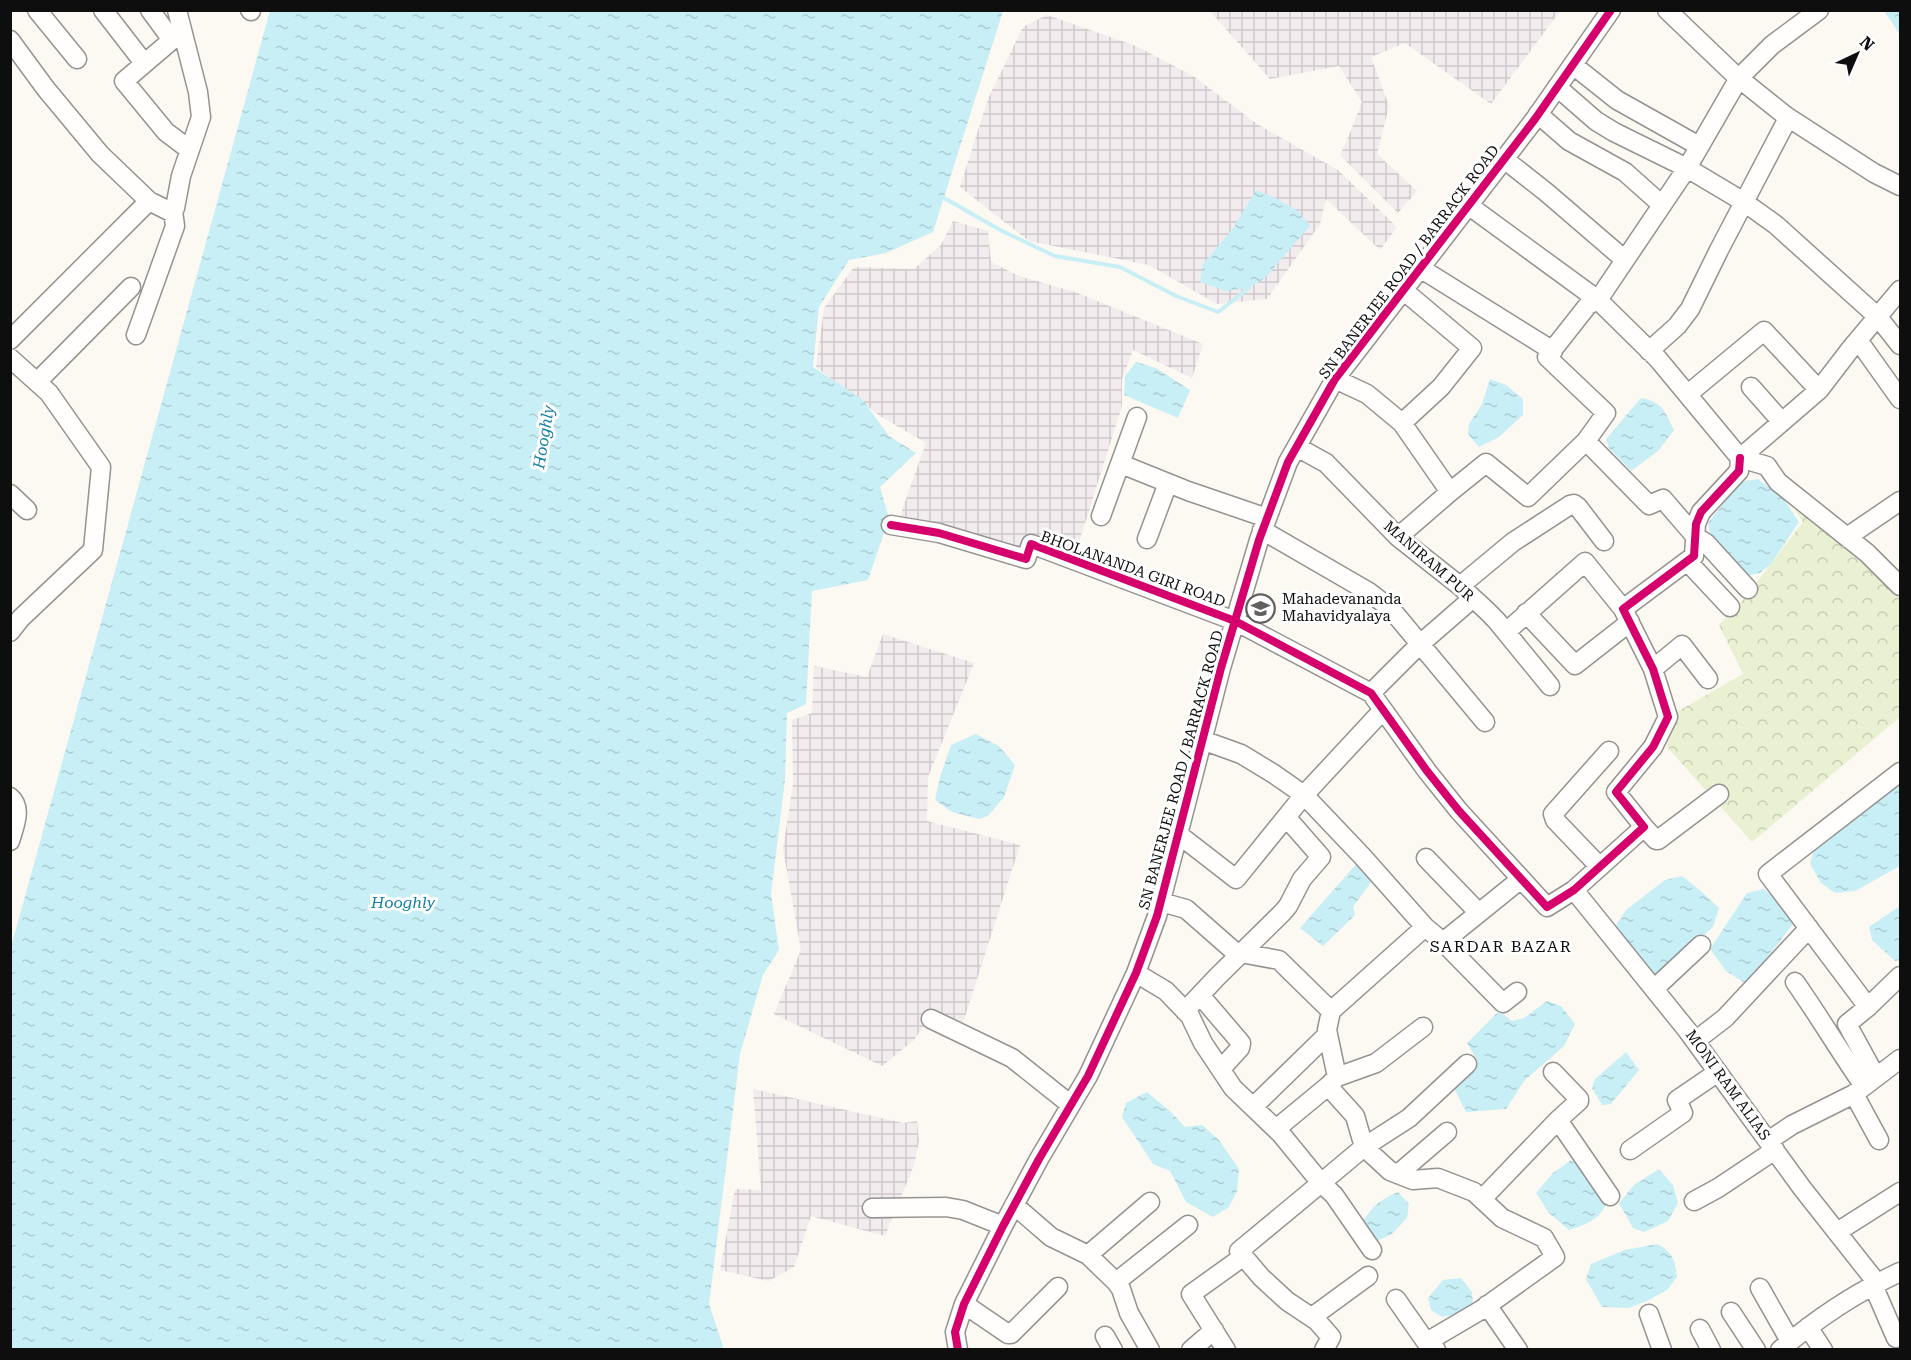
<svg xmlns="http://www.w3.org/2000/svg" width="1911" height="1360" font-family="'Roboto Serif',serif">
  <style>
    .industrial { fill: url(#industrial-grid) }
    .park { fill: url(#park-crowns) }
    .water { fill: url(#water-ripples) }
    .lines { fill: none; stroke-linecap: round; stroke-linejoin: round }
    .stream { stroke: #c8eff6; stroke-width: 4 }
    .minor-casing { stroke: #959391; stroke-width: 21 }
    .minor { stroke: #fffefd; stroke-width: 18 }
    .cycleway-casing { stroke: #fff; stroke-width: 11 }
    .cycleway { stroke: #d6006c; stroke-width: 8 }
    .labels { text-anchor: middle; stroke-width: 6; stroke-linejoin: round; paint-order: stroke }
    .street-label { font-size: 15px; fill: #0e0e0e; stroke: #fff }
    .poi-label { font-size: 15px; fill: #0e0e0e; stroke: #fff; text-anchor: start }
    .water-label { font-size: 16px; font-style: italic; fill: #1380a4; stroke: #fff }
    .neighbourhood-label { font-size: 16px; letter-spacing: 1.5px; fill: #0e0e0e; stroke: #fff }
  </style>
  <defs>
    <pattern id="industrial-grid" width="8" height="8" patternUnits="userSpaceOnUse" patternTransform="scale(1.5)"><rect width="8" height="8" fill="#f2ecef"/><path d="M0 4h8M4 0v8" fill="none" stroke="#cec9cc"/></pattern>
    <pattern id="park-crowns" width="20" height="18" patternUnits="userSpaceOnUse" patternTransform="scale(1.5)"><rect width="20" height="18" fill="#eaf1d2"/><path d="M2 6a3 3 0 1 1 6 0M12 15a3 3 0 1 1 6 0" fill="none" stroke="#c8cdb3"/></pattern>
    <pattern id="water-ripples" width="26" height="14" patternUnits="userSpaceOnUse" patternTransform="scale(1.5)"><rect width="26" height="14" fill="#c8eff6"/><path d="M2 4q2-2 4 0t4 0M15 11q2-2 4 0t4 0" fill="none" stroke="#abccd2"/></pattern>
  </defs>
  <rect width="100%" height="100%" fill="#fcf8f2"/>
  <path class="industrial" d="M1210 11H1560L1491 104 1405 43 1371 57 1389 106 1377 154 1417 191 1398 213 1340 155 1348 138 1362 102 1339 66 1270 79Z
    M1047 15 1136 46 1193 76 1257 124 1338 170 1397 227 1380 250 1326 199 1320 224 1267 299 1217 304 1149 265 1029 241 960 187 988 99 1023 27Z
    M953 221 988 231 991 262 1019 276 1075 292 1203 344 1192 378 1133 350 1122 379V406L1075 555 1023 554 899 519 926 443 880 416 816 367 824 308 854 267 914 269 941 245Z
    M883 634 974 663 928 777 927 821 1020 845 961 1029 925 1024 914 1040 882 1066 774 1014 801 950 783 849 793 784 792 720 812 713 814 666 867 677Z
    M753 1089 903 1123 917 1121 919 1141 914 1165 885 1236 811 1216 794 1267 769 1281 720 1270 735 1189 761 1190Z"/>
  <path class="park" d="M1799 504 1900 590V717L1752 842 1667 747 1675 713 1743 674 1719 625 1747 595 1803 522 1795 510Z"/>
  <path class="water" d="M1887 10 1900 11V35L1885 12Z
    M270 11H1003L933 232 886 253 849 260 819 307 813 367 862 399 889 436 916 453 880 487 889 518 868 580 812 591 806 704 787 713 785 780 771 894 779 950 763 975 740 1054 709 1304 724 1349 11 1350V947Z
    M1256 190 1274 197 1298 211 1310 226 1265 278 1249 288 1225 291 1200 282 1203 264 1234 227Z
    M1136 362 1156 368 1190 390 1178 418 1124 395 1125 376Z
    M1490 379 1506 385 1523 399V415L1499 437 1479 447 1468 434 1469 424 1482 404Z
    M1641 398C1663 402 1665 412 1674 430L1658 451 1631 471 1609 448 1606 439Z
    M1758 479 1783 498 1799 522 1771 564 1760 573 1745 576 1711 539 1708 523 1740 482Z
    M976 734 999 746 1015 765 1004 797 988 816 979 819 952 812 935 800 940 777 951 745Z
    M1900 783V866L1855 891 1835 893 1821 883 1810 864 1814 849Z
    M1358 862 1374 878 1353 907 1355 915 1323 946 1300 928Z
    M1682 876 1702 892 1719 908 1713 927 1658 977 1632 949 1616 925 1626 910 1665 880Z
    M1764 889 1789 911 1793 924 1756 973 1745 983 1726 971 1710 949 1747 893Z
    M1900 906V960L1895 961 1872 940 1869 927Z
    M1547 1001 1561 1006 1575 1024 1564 1046 1525 1080 1506 1109 1466 1112 1453 1086 1477 1060 1467 1043 1499 1011 1512 1021 1524 1018Z
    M1626 1052 1639 1070 1611 1104 1602 1105 1592 1088 1595 1079Z
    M1147 1092 1171 1112 1185 1127 1202 1125 1219 1140 1239 1169 1237 1191 1229 1207 1213 1217 1186 1202 1170 1171 1153 1164 1122 1117 1126 1103Z
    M1571 1160 1595 1180 1607 1203C1598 1221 1587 1224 1569 1230L1549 1213 1536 1193 1553 1173Z
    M1659 1169 1673 1185 1678 1203 1668 1221 1644 1232 1633 1228 1619 1203 1634 1185Z
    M1398 1192 1409 1204 1407 1218 1392 1234 1375 1242 1359 1228C1370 1209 1377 1201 1398 1192Z
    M1657 1244C1673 1252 1675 1260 1677 1277L1667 1290 1647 1301 1628 1308 1602 1307 1586 1279 1591 1264 1625 1250Z
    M1461 1278 1472 1292 1473 1305 1452 1315 1442 1317 1431 1310 1428 1298 1443 1280Z"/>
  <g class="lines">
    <path class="stream" d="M944 198 1002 231 1055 256 1120 267 1176 296 1218 312 1249 288"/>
    <defs>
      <path id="minor" d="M37 10 77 59
        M103 10 144 63
        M150 10 172 40 124 81 166 132 190 150
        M250 10 251 11
        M1667 10 1736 76 1786 116 1874 173 1900 186
        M10 40 46 89 100 154 149 201 171 212 175 208 181 176 201 117 198 92 177 10
        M1573 65 1617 100 1699 146
        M1557 87 1596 121 1614 132 1687 168 1744 202 1776 225 1878 317 1900 345
        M1538 114 1569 141 1625 172 1662 205
        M1504 159 1546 192 1625 260
        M1468 205 1598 300 1658 359 1740 458 1767 466 1778 482 1867 553 1900 586
        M1420 268 1553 351
        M136 335 175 226 173 211
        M10 340 149 201
        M1858 340 1900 399
        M1649 351 1677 326 1690 309 1719 250 1788 118
        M10 358 49 393 101 467 93 550 21 618 10 632
        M1335 379 1367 394 1402 423 1450 492 1398 537
        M37 382 131 287
        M1751 387 1782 422
        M1688 394 1764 331 1819 390
        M1402 423 1441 387 1472 348 1403 290
        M1586 441 1649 505 1663 499 1695 536 1706 543 1748 589
        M1297 447 1326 463 1398 537 1460 586 1485 609 1496 620 1550 686
        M1740 458 1819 390 1852 347 1900 290
        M1121 464 1188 491 1267 518
        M1450 492 1486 463 1528 497 1586 441 1606 413 1547 357 1588 305 1598 300 1687 168 1739 78 1772 45 1819 10
        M10 494 27 510
        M1101 516 1137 417
        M891 525 939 533 1026 559 1031 544 1235 621 1371 693 1427 771 1459 811 1547 907 1574 890 1644 827 1616 792 1653 747 1668 717 1653 669 1623 609 1694 556 1696 524 1701 512 1739 471 1740 458
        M1262 530 1369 592 1391 609 1485 722
        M1847 537 1900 501
        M1147 539 1168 483
        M1687 561 1730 607
        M1460 586 1513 542 1570 505 1574 504 1578 507 1604 541
        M1526 613 1575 665 1630 622
        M1506 632 1585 562 1623 609
        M1653 669 1682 645 1708 679
        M1371 693 1419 645 1473 598
        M1202 740 1241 754 1274 774 1304 795 1362 856 1425 927 1443 942 1503 1003 1517 992
        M10 797C23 808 14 827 10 841
        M1644 827 1656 840H1658L1719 794
        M1178 834 1236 879 1304 795 1383 710
        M1426 858 1479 913
        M1600 867 1555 820 1553 814 1609 751
        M1574 890 1687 1030 1802 1188 1877 1283
        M1161 902 1186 909 1235 952 1279 960 1331 1011 1327 1030 1337 1077 1328 1086 1355 1116 1364 1147 1390 1171 1413 1180 1438 1178 1474 1192 1502 1218 1544 1238 1555 1257 1481 1310 1430 1340 1436 1350
        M1443 942 1521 879
        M1136 973 1166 991 1190 1016 1203 1043 1233 1088 1281 1134 1321 1183 1239 1251 1261 1277 1287 1301 1317 1321 1331 1337 1324 1350
        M1795 982C1819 1016 1840 1052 1864 1086
        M1654 989 1701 945
        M1200 995 1241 1043 1240 1048 1221 1069
        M1868 1007 1768 874 1900 772
        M1185 1011 1217 977 1283 912 1288 906 1302 879 1321 857 1286 817
        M1331 1011 1425 927
        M931 1019 1012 1058 1071 1105
        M1695 1041 1725 1018 1809 928
        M1337 1077 1376 1063 1423 1027
        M1876 1077 1847 1024 1868 1007 1900 976
        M1854 1094 1879 1140
        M1253 1107 1328 1034
        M1558 1120 1610 1196
        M1276 1129 1328 1086
        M1768 1141 1792 1125 1854 1094 1900 1059
        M1630 1150 1683 1113 1677 1100 1718 1072
        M1398 1174 1447 1132
        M1482 1199 1558 1120 1579 1101V1099L1553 1072
        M1694 1201 1718 1188 1775 1150
        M1014 1205 1051 1237 1088 1255 1116 1282 1121 1289 1129 1313 1150 1350
        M872 1208 946 1207 963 1210 1003 1226
        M1837 1232 1900 1192
        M1372 1250 1334 1195 1321 1183 1364 1147 1409 1118 1467 1064
        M1088 1255 1150 1202
        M1116 1282 1188 1225
        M1873 1285 1896 1338
        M1760 1288 1790 1341
        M1396 1299 1426 1342
        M964 1304 1008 1334H1011L1058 1287
        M1487 1305 1518 1350
        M1731 1312 1756 1350
        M1649 1314 1662 1350
        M1312 1317 1368 1276
        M1808 1327 1823 1350
        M1700 1329 1711 1350
        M1105 1336 1113 1350
        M958 1350 955 1332 964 1304 1003 1226 1039 1159 1088 1076 1136 973 1157 916 1221 668 1259 540 1288 462 1335 379 1535 119 1611 10
        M1191 1350 1214 1330
        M1226 1350 1191 1294 1244 1256
        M1780 1350C1816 1319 1857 1292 1900 1272"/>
    </defs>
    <use href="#minor" class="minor-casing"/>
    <use href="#minor" class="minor"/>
    <defs>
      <path id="cycleway" d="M891 525 939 533 1026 559 1031 544 1235 621 1371 693 1427 771 1459 811 1547 907 1574 890 1644 827 1616 792 1653 747 1668 717 1653 669 1623 609 1694 556 1696 524 1701 512 1739 471 1740 458
        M958 1350 955 1332 964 1304 1003 1226 1039 1159 1088 1076 1136 973 1157 916 1221 668 1259 540 1288 462 1335 379 1535 119 1611 10"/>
    </defs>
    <use href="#cycleway" class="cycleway-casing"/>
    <use href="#cycleway" class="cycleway"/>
  </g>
  <defs>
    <symbol id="school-ring" viewBox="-11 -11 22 22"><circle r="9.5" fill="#fff" stroke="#61605e" stroke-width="1.5"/><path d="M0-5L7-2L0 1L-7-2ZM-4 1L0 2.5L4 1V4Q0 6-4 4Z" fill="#61605e"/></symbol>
  </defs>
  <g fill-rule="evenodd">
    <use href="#school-ring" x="1244" y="592" width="33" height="33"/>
  </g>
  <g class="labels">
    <g class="street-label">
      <text transform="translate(1409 262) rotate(-53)" y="5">SN BANERJEE ROAD / BARRACK ROAD</text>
      <text transform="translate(1429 561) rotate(41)" y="5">MANIRAM PUR</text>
      <text transform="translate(1133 569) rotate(20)" y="5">BHOLANANDA GIRI ROAD</text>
      <text transform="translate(1181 770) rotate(-75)" y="5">SN BANERJEE ROAD / BARRACK ROAD</text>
      <text transform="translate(1728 1085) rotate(54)" y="5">MONI RAM ALIAS</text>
    </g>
    <g class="poi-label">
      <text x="1282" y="604">Mahadevananda<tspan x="1282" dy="17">Mahavidyalaya</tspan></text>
    </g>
    <g class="water-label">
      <text transform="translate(543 437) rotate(-81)" y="6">Hooghly</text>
      <text x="403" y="908">Hooghly</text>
    </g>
    <g class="neighbourhood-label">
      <text x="1501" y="952">SARDAR BAZAR</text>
    </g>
  </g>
  <rect width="1911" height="1360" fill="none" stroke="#0e0e0e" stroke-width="24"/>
  <g transform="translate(1857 54) rotate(44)" stroke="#ffffff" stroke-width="4.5" paint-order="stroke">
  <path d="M0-4.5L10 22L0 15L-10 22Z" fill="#0e0e0e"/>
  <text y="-9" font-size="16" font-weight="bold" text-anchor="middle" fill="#0e0e0e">N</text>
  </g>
</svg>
